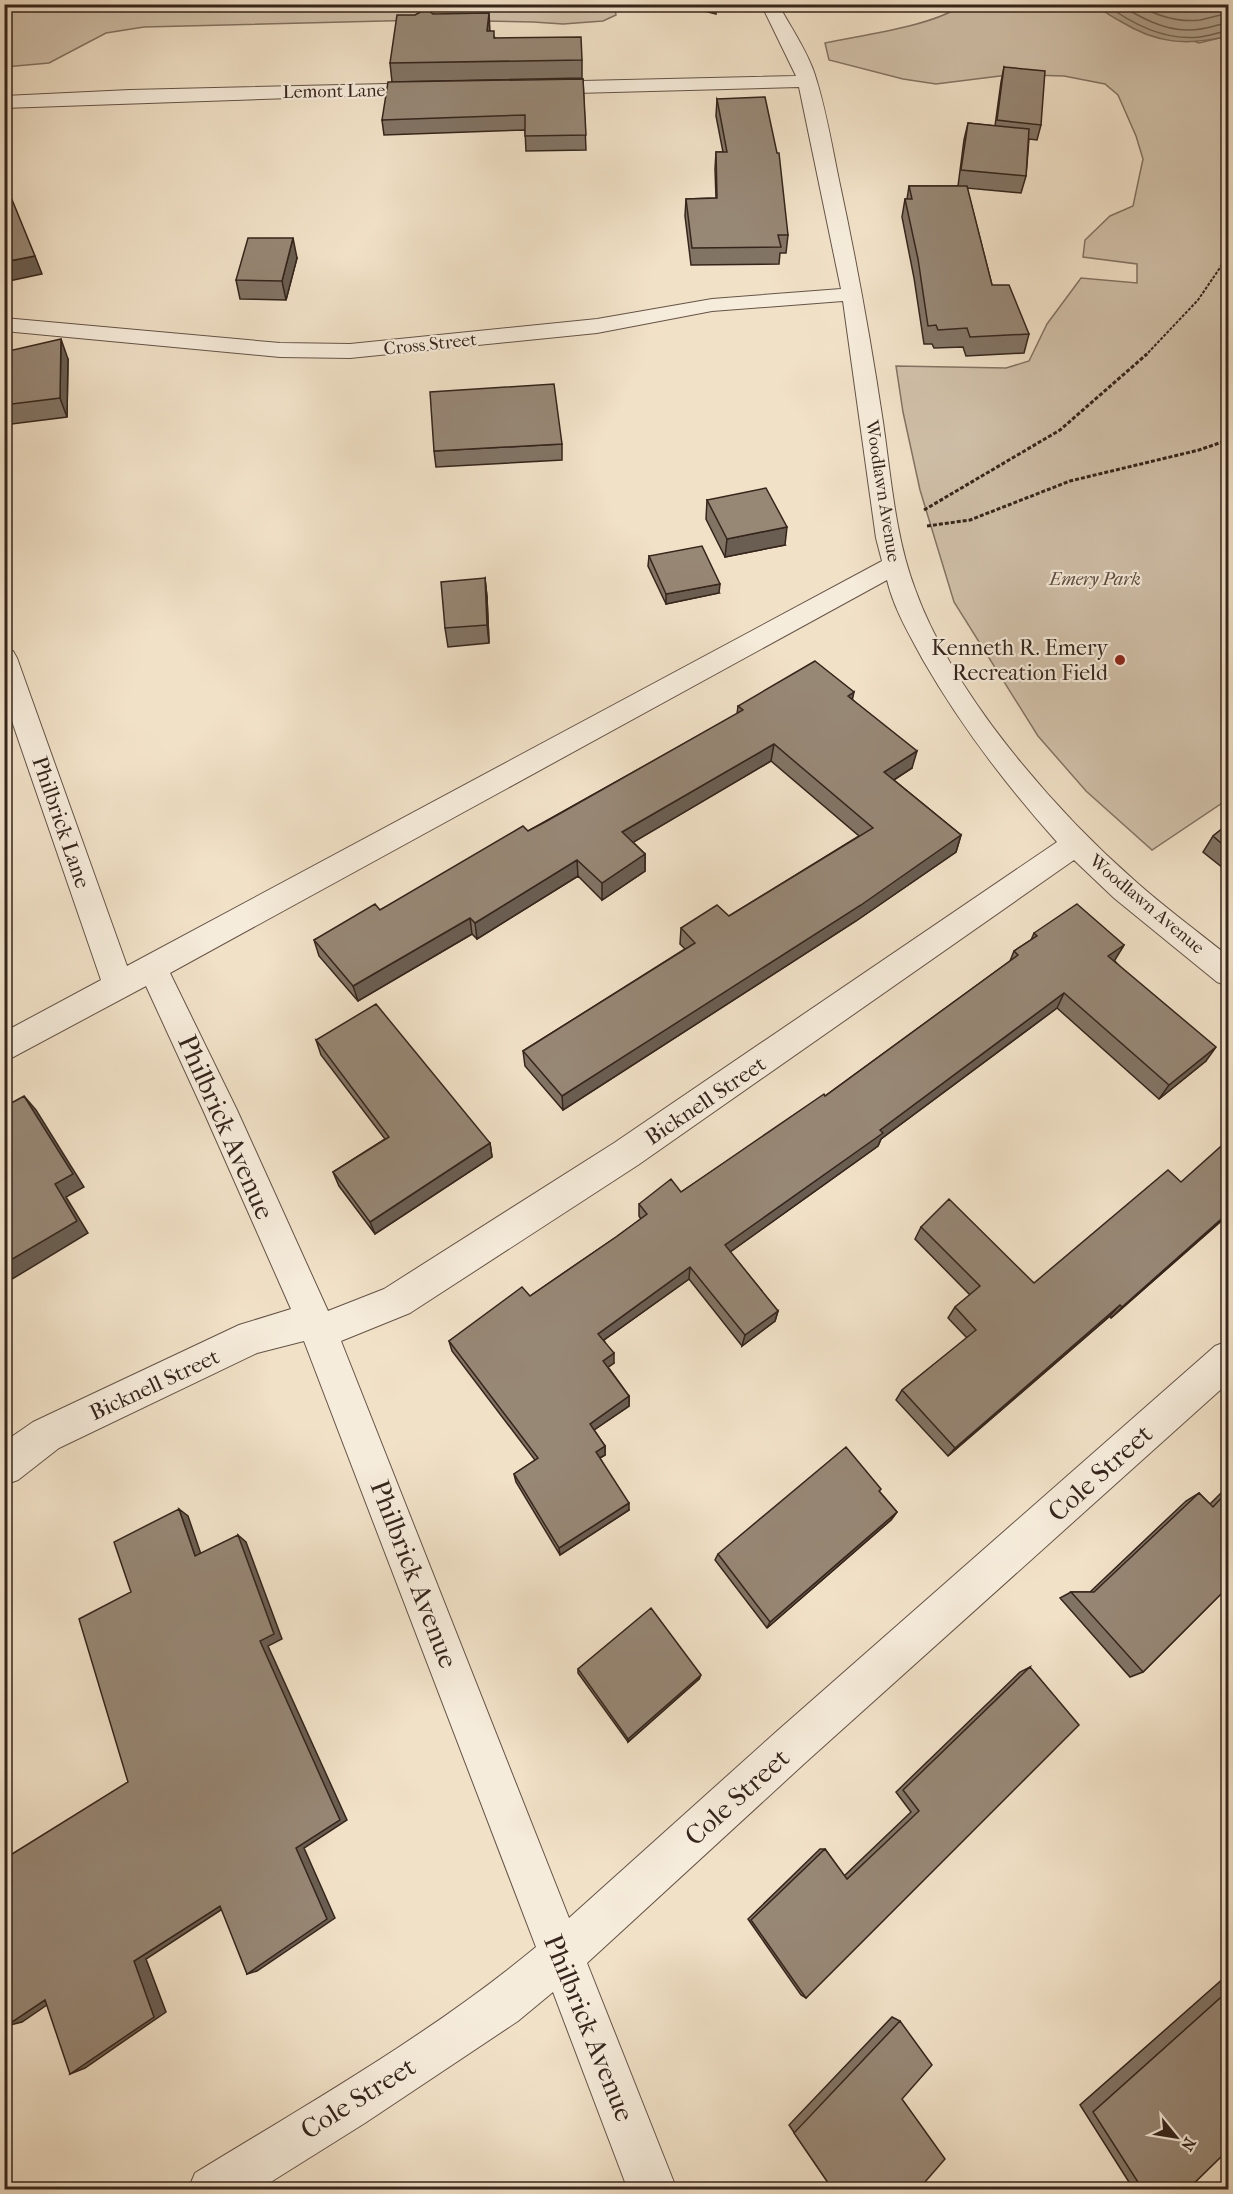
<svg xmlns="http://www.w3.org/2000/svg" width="1233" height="2194" font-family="'IM FELL French Canon',serif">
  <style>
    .green { fill: #d1c1aa; stroke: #837363; stroke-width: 1.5 }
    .water { fill: #b1a18d; stroke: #7f6f60; stroke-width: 1.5 }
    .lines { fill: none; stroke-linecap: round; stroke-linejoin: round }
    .shore { stroke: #736354; stroke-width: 1.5 }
    .minor-casing { stroke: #645447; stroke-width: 2 }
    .path-far1 { stroke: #35251c; stroke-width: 2; stroke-dasharray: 3 1.5; stroke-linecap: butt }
    .path { stroke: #35251c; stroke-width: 3; stroke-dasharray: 4 2; stroke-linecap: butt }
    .minor { fill: #f6ecdb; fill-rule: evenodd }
    .wall { fill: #827465; stroke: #35251c; stroke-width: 1.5 }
    .shaded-wall { fill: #6a5e52; stroke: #35251c; stroke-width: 1.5 }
    .building { fill: #978775; stroke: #35251c; stroke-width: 1.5 }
    .poi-dot { fill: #8f2418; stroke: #f6ecdb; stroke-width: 2 }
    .labels { text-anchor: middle; stroke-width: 4.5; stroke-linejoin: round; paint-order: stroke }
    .far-street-label { font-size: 18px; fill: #35251c; stroke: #f6ecdb }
    .far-park-label { font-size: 18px; font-style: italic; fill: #5c4c40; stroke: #f6ecdb }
    .poi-label { font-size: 22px; fill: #35251c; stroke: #f6ecdb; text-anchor: end }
    .street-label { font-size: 22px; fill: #35251c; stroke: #f6ecdb }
    .near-street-label { font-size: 27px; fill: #35251c; stroke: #f6ecdb }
  </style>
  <rect width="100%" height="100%" fill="#f1e1c7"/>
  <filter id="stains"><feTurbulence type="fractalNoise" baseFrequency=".00333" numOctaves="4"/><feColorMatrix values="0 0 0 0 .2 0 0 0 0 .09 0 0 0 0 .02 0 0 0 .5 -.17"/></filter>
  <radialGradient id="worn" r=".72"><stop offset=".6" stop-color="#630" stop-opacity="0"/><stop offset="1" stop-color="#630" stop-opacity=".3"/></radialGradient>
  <path class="green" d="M614 4 616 15 603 21 563 24 533 22 424 20 144 27 106 33 49 63 5 67V5Z
    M958 4 1097 5 1102 10 1199 43 1228 36V799L1152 850 1086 791 1038 736 954 602 920 490 903 412 896 366 1006 368 1029 361 1047 324 1081 278 1137 283V264L1083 257 1085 240 1110 216 1133 206 1143 159 1136 136 1118 95 1105 84 1064 76 1029 75 1000 76 936 84 903 79 829 60 825 43C862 35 928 27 959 7Z"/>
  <path class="water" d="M1097 5H1228V36C1187 46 1157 44 1120 21 1111 16 1103 12 1097 5Z"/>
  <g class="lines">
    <path class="shore" d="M1105 4C1132 24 1166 41 1200 37 1210 36 1219 32 1228 31
      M1118 4C1140 17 1164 31 1190 30 1203 30 1215 25 1228 23
      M1135 4C1155 15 1177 23 1200 20 1209 18 1218 15 1228 14"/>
    <defs>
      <path id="minor" d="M761 4H778C790 26 806 49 814 72 826 108 832 147 840 185 857 264 871 342 883 422 891 477 895 536 915 589 952 692 1052 808 1134 880 1164 907 1197 931 1228 956V986L1217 982 1114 898 1074 860 638 1165 410 1313 341 1341 569 1918 776 1732 1215 1346 1228 1341V1383L806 1762 587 1963 677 2190H628L553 1992 518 2021 365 2123 258 2190H188L195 2173C311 2102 431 2034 536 1947L304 1341 257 1353 59 1448 18 1480 4 1485V1442L33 1422 239 1325 291 1309 203 1110 146 986 4 1062V1032L101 980 4 698V649L13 651 17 658 127 966 882 561 876 538 843 301 712 311 597 333 350 358 280 357 4 331V318L280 343 350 344 597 319 712 299 841 289 799 87 539 94 532 92 530 88 532 84 539 82 796 76ZM887 580C894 609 909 634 923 660 961 726 1006 785 1057 842L614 1143 384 1289 328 1311 237 1110 170 973Z
        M431 83 438 85 440 89 438 93 4 108V96L130 90Z"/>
    </defs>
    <use href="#minor" class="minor-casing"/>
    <path class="path-far1" d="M1145 356 1198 300 1228 256"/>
    <path class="path" d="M924 510 1060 430 1147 354
      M927 526 970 520 1070 481 1199 450 1228 440"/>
    <use href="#minor" class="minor"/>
  </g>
  <path class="wall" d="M677 4H716V14Z
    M433 14 490 31 495 38 582 60V78L392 82 390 63Z
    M1004 67 1041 125 1037 140 1029 139 1026 176 1021 193 967 188 992 285 1029 334 1024 353 966 356 963 347 934 348 932 344H924L914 278 902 217 905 199H907L909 186H958L964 140 968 123 995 126 1001 82Z
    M583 79 586 150 526 151 525 130 384 135 382 120Z
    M717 99 788 235 786 253H780L779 264 691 265 685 216 686 199 716 198 715 169 716 152H723L716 116Z
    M297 258 286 300 240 299 236 280Z
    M4 352 68 359 67 417 4 425Z
    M562 444V460L436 467 434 451Z
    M707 500 785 545 725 557 706 519Z
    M649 556 719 593 666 604 648 566Z
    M485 578 487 597 489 643 448 647 445 628Z
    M852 699 912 768 894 780 961 835 956 852 856 921 563 1110 525 1066 523 1051 685 949 680 944 681 928 729 916 859 836 771 761 633 842 645 854V871L602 900 578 876 477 939 472 934 358 1001 319 956 314 940 380 910 528 831 737 714 738 706Z
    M1228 824V872L1203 852 1213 836Z
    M1034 933 1124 945 1114 960 1206 1061 1159 1099 1057 1008 881 1139 878 1146 730 1252 778 1311 775 1321 742 1346 689 1279 604 1340 614 1363 608 1367 629 1396V1406L594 1430 605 1446V1455L600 1458 629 1510 560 1555 516 1482 514 1474 535 1460 452 1351 449 1341 530 1296 616 1237 641 1219 639 1216V1204L681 1192 825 1096 1010 961 1014 951 1031 940Z
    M316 1040 490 1143 492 1157 375 1234 339 1186 333 1172 385 1139 321 1055Z
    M1181 1182 1228 1215 1111 1318 1110 1316 948 1456 896 1400 902 1390 967 1338 948 1318 955 1307 970 1295 915 1239 921 1227 1034 1283Z
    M1228 1486V1587L1143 1672 1130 1677 1060 1598 1071 1592H1090L1186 1501 1199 1493 1210 1504Z
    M881 1489 879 1491 897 1512 891 1520 767 1628 715 1560 718 1554Z
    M1030 1667 806 1998 801 1995 748 1919 820 1849H825L844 1876 911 1812 896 1792 1020 1672Z
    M578 1669 699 1679 628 1742 578 1673Z
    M1225 1977H1228V2150L1187 2190H1134L1080 2105Z
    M892 2017 900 2021 902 2099 833 2190 789 2125Z"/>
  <path class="shaded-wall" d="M845 4H856L845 7Z
    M489 13 490 32 487 31Z
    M293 238 297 258 286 300 282 281Z
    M35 256 42 274 4 282V262Z
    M61 339 68 359 67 417 60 398Z
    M787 527 785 545 725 557 727 539Z
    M485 578 487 597 489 643 487 625Z
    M720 584 719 593 666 604V594Z
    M854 692 850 710 848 696Z
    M774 744 771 761 622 849V832Z
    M917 751 912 768 880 789 884 772Z
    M961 835 956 852 856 921 563 1110 562 1096Z
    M645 854V871L602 900V883Z
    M577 860 578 876 477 939 475 923Z
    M470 918 472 934 358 1001 353 986Z
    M1124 945 1115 960 1100 970 1108 956Z
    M1064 993 1057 1008 881 1139 878 1146 723 1257 725 1245Z
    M1216 1047 1206 1061 1159 1099 1169 1085Z
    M24 1096 36 1110 84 1187 66 1197 88 1233 4 1284V1264L55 1184Z
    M490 1143 492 1157 375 1234 370 1222Z
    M1228 1213V1215L1111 1318 1122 1307Z
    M690 1267 689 1279 598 1344V1334Z
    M1120 1305 1110 1316 948 1456 955 1448Z
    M778 1311 775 1321 742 1346 745 1335Z
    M614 1353V1363L604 1370 603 1361Z
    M629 1396V1406L591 1432 590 1424Z
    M605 1446V1455L596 1460V1452Z
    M629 1503V1510L560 1555 559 1548Z
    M179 1509 188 1516 204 1563 195 1556Z
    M897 1512 891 1520 767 1628 770 1622Z
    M238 1535 246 1542 282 1639 268 1646 347 1820 304 1848 335 1918 257 1971 247 1974 296 1848 260 1641Z
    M701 1675 699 1679 628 1742V1739Z
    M230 1904 146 1959 166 2012 85 2068 70 2074 134 1961 220 1906Z
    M60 1996 22 2022 6 2026 45 2000Z"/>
  <path class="building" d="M426 9 433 14 489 13 487 31H494V38L581 37 582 60 390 63 397 15H415Z
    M1004 67 1045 71 1041 125 997 120Z
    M583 79 586 135 525 136V115L382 120 388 82Z
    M765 97 777 153H779L788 235H778L781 247 692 248 686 199 717 198 716 152H727L717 99Z
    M968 123 1029 129 1026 176 961 170Z
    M4 180 35 256 4 262Z
    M909 186H967L992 285H1009L1029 334 970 337 967 328 938 330 936 325 928 326 918 259 905 199H912Z
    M248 238H293L282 281 236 280Z
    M61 339 60 398 4 405V352Z
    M554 384 562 444 434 451 430 392Z
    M766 488 787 527 727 539 707 500Z
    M702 546 720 584 666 594 649 556Z
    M485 578 487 625 445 628 441 582Z
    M815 661 854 692 848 696 917 751 884 772 961 835 861 905 562 1096 523 1051 695 943 681 928 717 905 729 916 873 828 774 744 622 832 645 854 602 883 577 860 475 923 470 918 353 986 314 940 375 904 380 910 523 826 528 831 545 822 743 710 738 706Z
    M1228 824V849L1213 836Z
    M1077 904 1124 945 1108 956 1216 1047 1169 1085 1064 993 880 1130 883 1133 725 1245 778 1311 745 1335 690 1267 598 1334 614 1353 603 1361 629 1396 590 1424 605 1446 596 1452 629 1503 559 1548 514 1474 538 1458 449 1341 522 1287 530 1296 616 1237 647 1214 639 1204 671 1179 681 1192 824 1094 825 1096 1018 955 1014 951 1037 936 1034 933Z
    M376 1004 490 1143 370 1222 333 1172 389 1137 316 1040Z
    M24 1096 73 1174 55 1184 77 1221 4 1264V1107Z
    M1228 1140V1213L1122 1307 1120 1305 955 1448 902 1390 976 1330 955 1307 980 1286 921 1227 949 1199 1034 1283 1168 1170 1181 1182Z
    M846 1447 881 1489 879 1491 897 1512 770 1622 718 1554Z
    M1228 1491V1587L1143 1672 1071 1592H1094L1199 1493 1213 1507Z
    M179 1509 195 1556 238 1535 274 1634 260 1641 340 1820 296 1848 327 1919 247 1974 220 1906 134 1961 154 2017 70 2074 45 2000 6 2026 4 2022V1880L9 1877 4 1864V1859L128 1782 79 1619 131 1592 114 1542Z
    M651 1608 701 1675 628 1739 578 1669Z
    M1030 1667 1079 1725 806 1998 751 1920 825 1849 847 1879 919 1811 903 1790Z
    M1228 1991V2150L1187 2190H1143L1093 2112Z
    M900 2021 932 2065 902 2099 945 2159 918 2190H833L794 2133Z"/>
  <circle class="poi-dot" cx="1120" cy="660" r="6"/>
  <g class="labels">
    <g class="far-street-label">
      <text transform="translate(334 91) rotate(-1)" y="6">Lemont Lane</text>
      <text transform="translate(430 344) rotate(-6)" y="6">Cross Street</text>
      <text transform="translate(883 491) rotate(81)" y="6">Woodlawn Avenue</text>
      <text transform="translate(1147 904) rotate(40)" y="6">Woodlawn Avenue</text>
    </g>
    <g class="far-park-label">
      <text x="1095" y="585">Emery Park</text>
    </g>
    <g class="poi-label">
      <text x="1108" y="655">Kenneth R. Emery<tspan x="1108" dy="25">Recreation Field</tspan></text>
    </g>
    <g class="street-label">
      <text transform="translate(62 822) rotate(71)" y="8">Philbrick Lane</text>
      <text transform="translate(705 1100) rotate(-34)" y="8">Bicknell Street</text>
      <text transform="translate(154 1384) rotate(-25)" y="8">Bicknell Street</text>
    </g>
    <g class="near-street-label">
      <text transform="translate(226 1127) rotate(66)" y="9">Philbrick Avenue</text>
      <text transform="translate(1100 1473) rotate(-42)" y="9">Cole Street</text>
      <text transform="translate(414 1574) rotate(69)" y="9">Philbrick Avenue</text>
      <text transform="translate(737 1797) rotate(-42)" y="9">Cole Street</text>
      <text transform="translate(589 2028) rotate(68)" y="9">Philbrick Avenue</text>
      <text transform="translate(358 2098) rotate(-32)" y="9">Cole Street</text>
    </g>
  </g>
  <rect width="1233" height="2194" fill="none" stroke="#f1e1c7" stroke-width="24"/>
  <rect x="6" y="6" width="1221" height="2182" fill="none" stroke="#35251c" stroke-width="3"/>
  <rect x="12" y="12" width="1209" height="2170" fill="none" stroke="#35251c" stroke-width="1.5"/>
  <g transform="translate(1176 2137) rotate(120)" stroke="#f6ecdb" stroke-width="4.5" paint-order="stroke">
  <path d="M0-4.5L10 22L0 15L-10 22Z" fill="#35251c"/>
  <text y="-9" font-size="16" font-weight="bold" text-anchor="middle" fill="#35251c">N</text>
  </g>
  <rect width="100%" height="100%" filter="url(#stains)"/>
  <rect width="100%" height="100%" fill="url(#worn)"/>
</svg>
